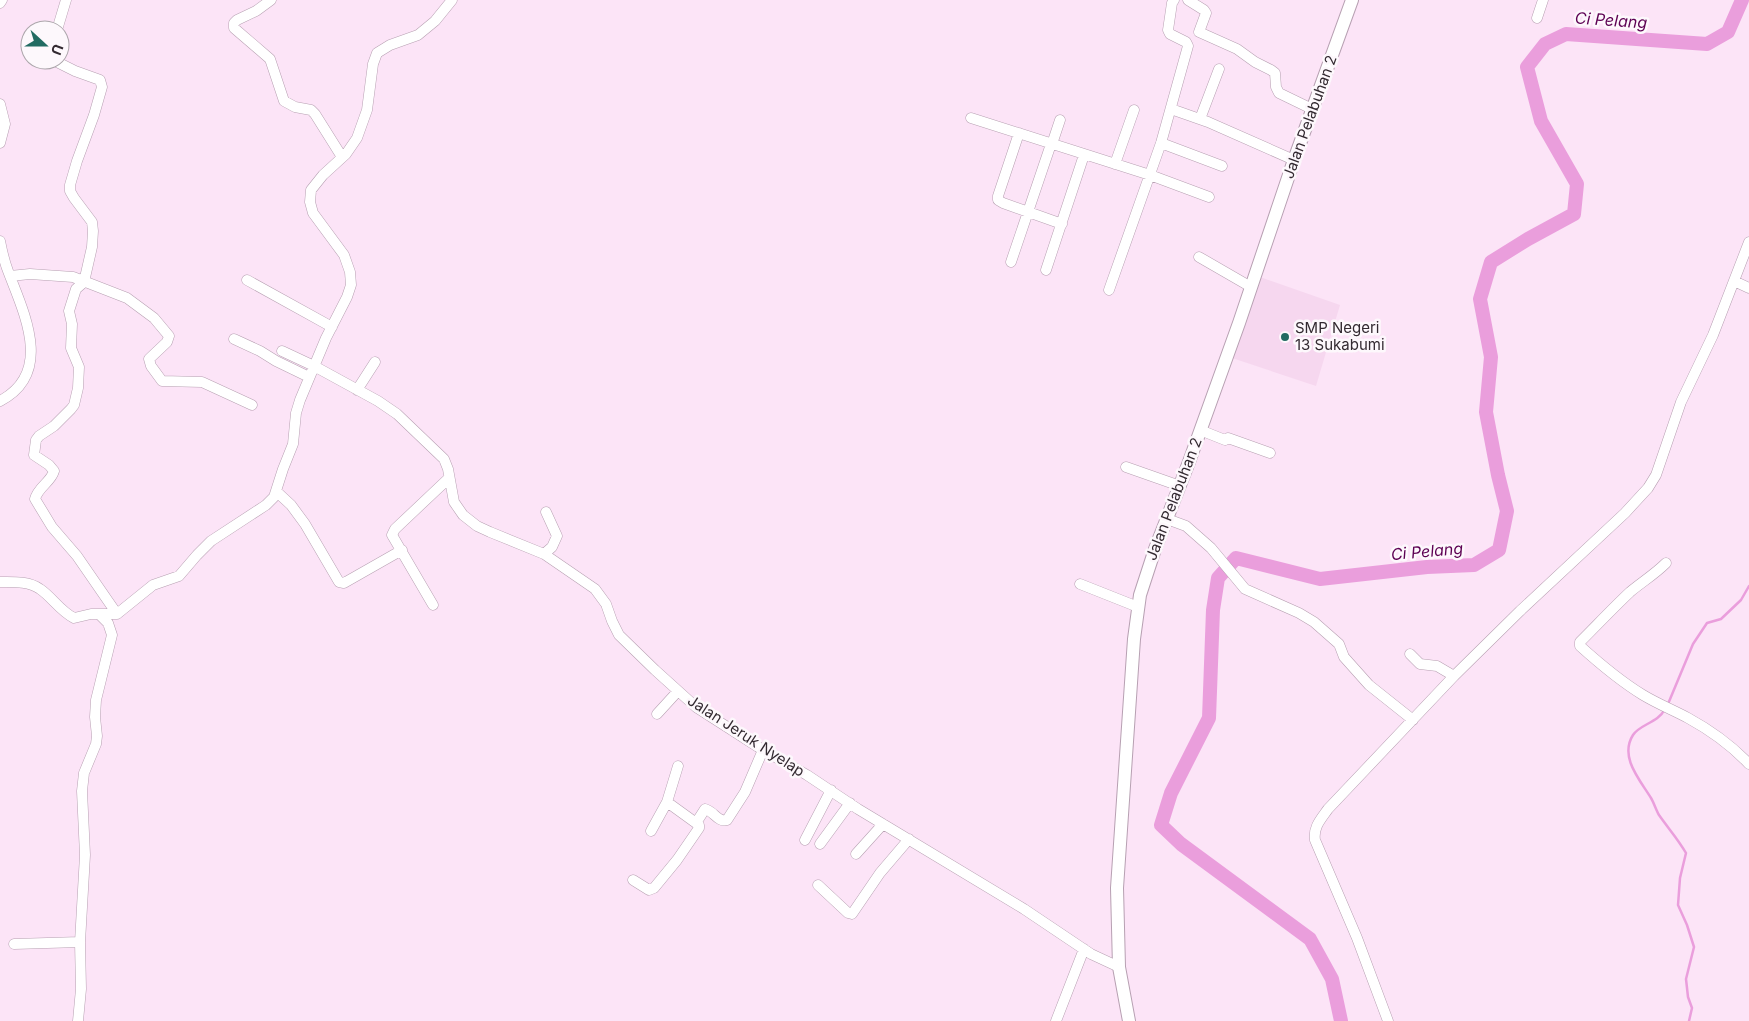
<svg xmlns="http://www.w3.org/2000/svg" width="1749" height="1021" font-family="Inter,sans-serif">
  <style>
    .built { fill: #f6d7ef }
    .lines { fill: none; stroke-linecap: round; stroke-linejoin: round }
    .stream { stroke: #ea9edc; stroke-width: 2.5 }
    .river { stroke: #ea9edc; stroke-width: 14 }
    .minor-casing { stroke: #b7a0b2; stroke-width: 11 }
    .major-casing { stroke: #b7a0b2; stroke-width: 14 }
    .minor { stroke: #fff; stroke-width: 10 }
    .major { stroke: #fff; stroke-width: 12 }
    .poi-dot { fill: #226b62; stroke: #fdf8fc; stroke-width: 2 }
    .labels { text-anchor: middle; stroke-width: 5; stroke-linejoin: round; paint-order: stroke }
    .street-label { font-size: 15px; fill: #332a31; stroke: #fdf8fc }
    .poi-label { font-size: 15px; fill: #332a31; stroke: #fdf8fc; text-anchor: start }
    .water-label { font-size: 16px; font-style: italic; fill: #5d0053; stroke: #fdf8fc }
  </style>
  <rect width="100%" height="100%" fill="#fce4f7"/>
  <path class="built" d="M1260 277 1340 305 1316 386 1232 358Z"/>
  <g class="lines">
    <path class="stream" d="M1668 704 1693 644 1707 623 1721 619 1741 600 1749 586
      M1665 709C1658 723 1640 724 1633 735 1619 757 1640 780 1651 798 1654 803 1656 810 1659 815 1668 828 1678 839 1686 853L1680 878 1678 905 1687 925 1694 947 1686 979 1688 997 1692 1008 1689 1021"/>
    <path class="river" d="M1341 1021 1332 979 1310 939 1181 844 1161 825 1171 793 1209 718 1213 610 1218 578 1236 558 1320 579 1427 567 1474 565 1499 550 1507 511 1498 475 1486 412 1491 357 1480 299 1491 262 1528 239 1574 214 1577 184 1541 121 1527 67 1545 44 1566 34 1707 44 1728 32 1742 0"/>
    <defs>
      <path id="minor" d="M271 0 256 11 237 20 234 23V28L270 59 284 101 295 107 311 110 315 114 342 157
        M1188 0 1204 10 1206 13 1199 32 1237 49 1255 62 1271 70 1275 73 1276 87 1279 93 1312 109
        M0 3 2 0
        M1537 18 1543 0
        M57 30 66 0
        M53 60 75 71 100 80 102 87 94 115 77 161 70 185V191L74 198 92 222 93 231 92 247 84 282 76 289 69 311 72 324 71 348 79 367 78 388 74 405 71 409 54 426 39 436 36 440 34 455 49 465 54 471C51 482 38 487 35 499L52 527 77 556 117 614
        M0 104 5 124 0 143
        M1171 109 1208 122 1294 160
        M971 118 1150 175 1209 197
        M1200 119 1219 69
        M1019 133 998 196V200L1003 203 1062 224
        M1161 143 1222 166
        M1052 144 1060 120
        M1115 164 1134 110
        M0 241C2 251 4 261 8 271 24 313 54 373 0 401
        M1199 257 1251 287
        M1011 262 1051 144
        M1046 270 1084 155
        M10 276 30 274 73 277 127 298 154 318 169 336 167 342 149 359 151 366 162 381 202 382 252 405
        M247 280 332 327
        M1734 281 1749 288
        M1109 290 1161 143 1188 46 1186 42 1170 34 1168 30 1172 3 1174 0
        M234 339 260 351 276 361 309 377
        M282 351 314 366 378 401 397 414 444 459 448 469 454 502 463 515 477 526 490 532 544 554 595 589 606 604 612 621 619 635 655 670 696 707 763 750 807 775 858 809 1024 909 1091 954 1119 967
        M357 390 375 362
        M1200 430 1225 440 1228 438 1270 453
        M1126 467 1180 486
        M277 492 291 505 305 524 339 582 344 583 402 550
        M1167 519 1186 526 1211 548 1245 589 1299 613 1314 622 1339 644 1344 657 1369 685 1413 720
        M544 554 552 547 557 536 546 512
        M1666 563C1655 574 1642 582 1630 592 1613 608 1597 625 1580 642V646C1600 664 1620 681 1643 695 1658 704 1673 710 1688 718 1710 730 1732 746 1749 764
        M0 582C13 582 29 581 40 589 52 597 60 611 74 618L91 614H117L153 585 179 576 197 555 211 541 266 505 274 497 283 469 293 444 296 413 300 400 326 338 347 297 351 285 350 272 344 255 313 213 310 202 311 190 323 175 346 154 357 138 367 110 373 64 377 53 390 45 418 35 435 21 452 0
        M1080 584 1138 607
        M433 605 392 535 395 529 449 478
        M1410 654 1420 664 1437 666 1454 676
        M657 714 678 691
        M667 802 696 823
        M651 831 667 802 678 766
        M805 840 831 790
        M820 844 850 803
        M856 854 883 824
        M633 880 649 890 654 888 677 860 699 828V825L696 823 705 809C714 811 718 823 727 820L745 792 763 750
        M818 885 848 913 852 914 880 873 909 839
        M14 944 80 942
        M78 1021 81 989 80 942 85 855 82 791 84 773 96 744 97 736 95 717 96 700 112 635 108 623 100 615
        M1056 1021 1084 949
        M1388 1021 1357 938 1315 840C1313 827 1321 819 1328 809L1454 676 1520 611 1625 513 1648 488 1656 475 1681 402 1713 335 1749 242"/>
      <path id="major" d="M1129 1021 1119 967 1117 888 1134 639 1140 595 1155 549 1189 462 1239 323 1294 160 1352 0"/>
    </defs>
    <use href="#minor" class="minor-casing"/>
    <use href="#major" class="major-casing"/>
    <use href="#minor" class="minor"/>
    <use href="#major" class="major"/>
  </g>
  <circle class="poi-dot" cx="1285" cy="337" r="5"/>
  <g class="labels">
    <g class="street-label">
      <text transform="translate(1310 117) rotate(-70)" y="5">Jalan Pelabuhan 2</text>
      <text transform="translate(1174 499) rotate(-69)" y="5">Jalan Pelabuhan 2</text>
      <text transform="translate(746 736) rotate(33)" y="5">Jalan Jeruk Nyelap</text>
    </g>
    <g class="poi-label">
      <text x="1295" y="333">SMP Negeri<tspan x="1295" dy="17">13 Sukabumi</tspan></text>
    </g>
    <g class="water-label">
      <text transform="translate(1611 20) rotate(4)" y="6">Ci Pelang</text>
      <text transform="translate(1427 551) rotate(-5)" y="6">Ci Pelang</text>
    </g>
  </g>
  <g transform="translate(45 45) rotate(111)"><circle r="24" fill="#fdf8fc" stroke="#aca6ab"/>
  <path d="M0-4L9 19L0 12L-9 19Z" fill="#226b62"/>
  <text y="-8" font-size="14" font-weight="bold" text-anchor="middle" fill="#332a31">U</text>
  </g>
</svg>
